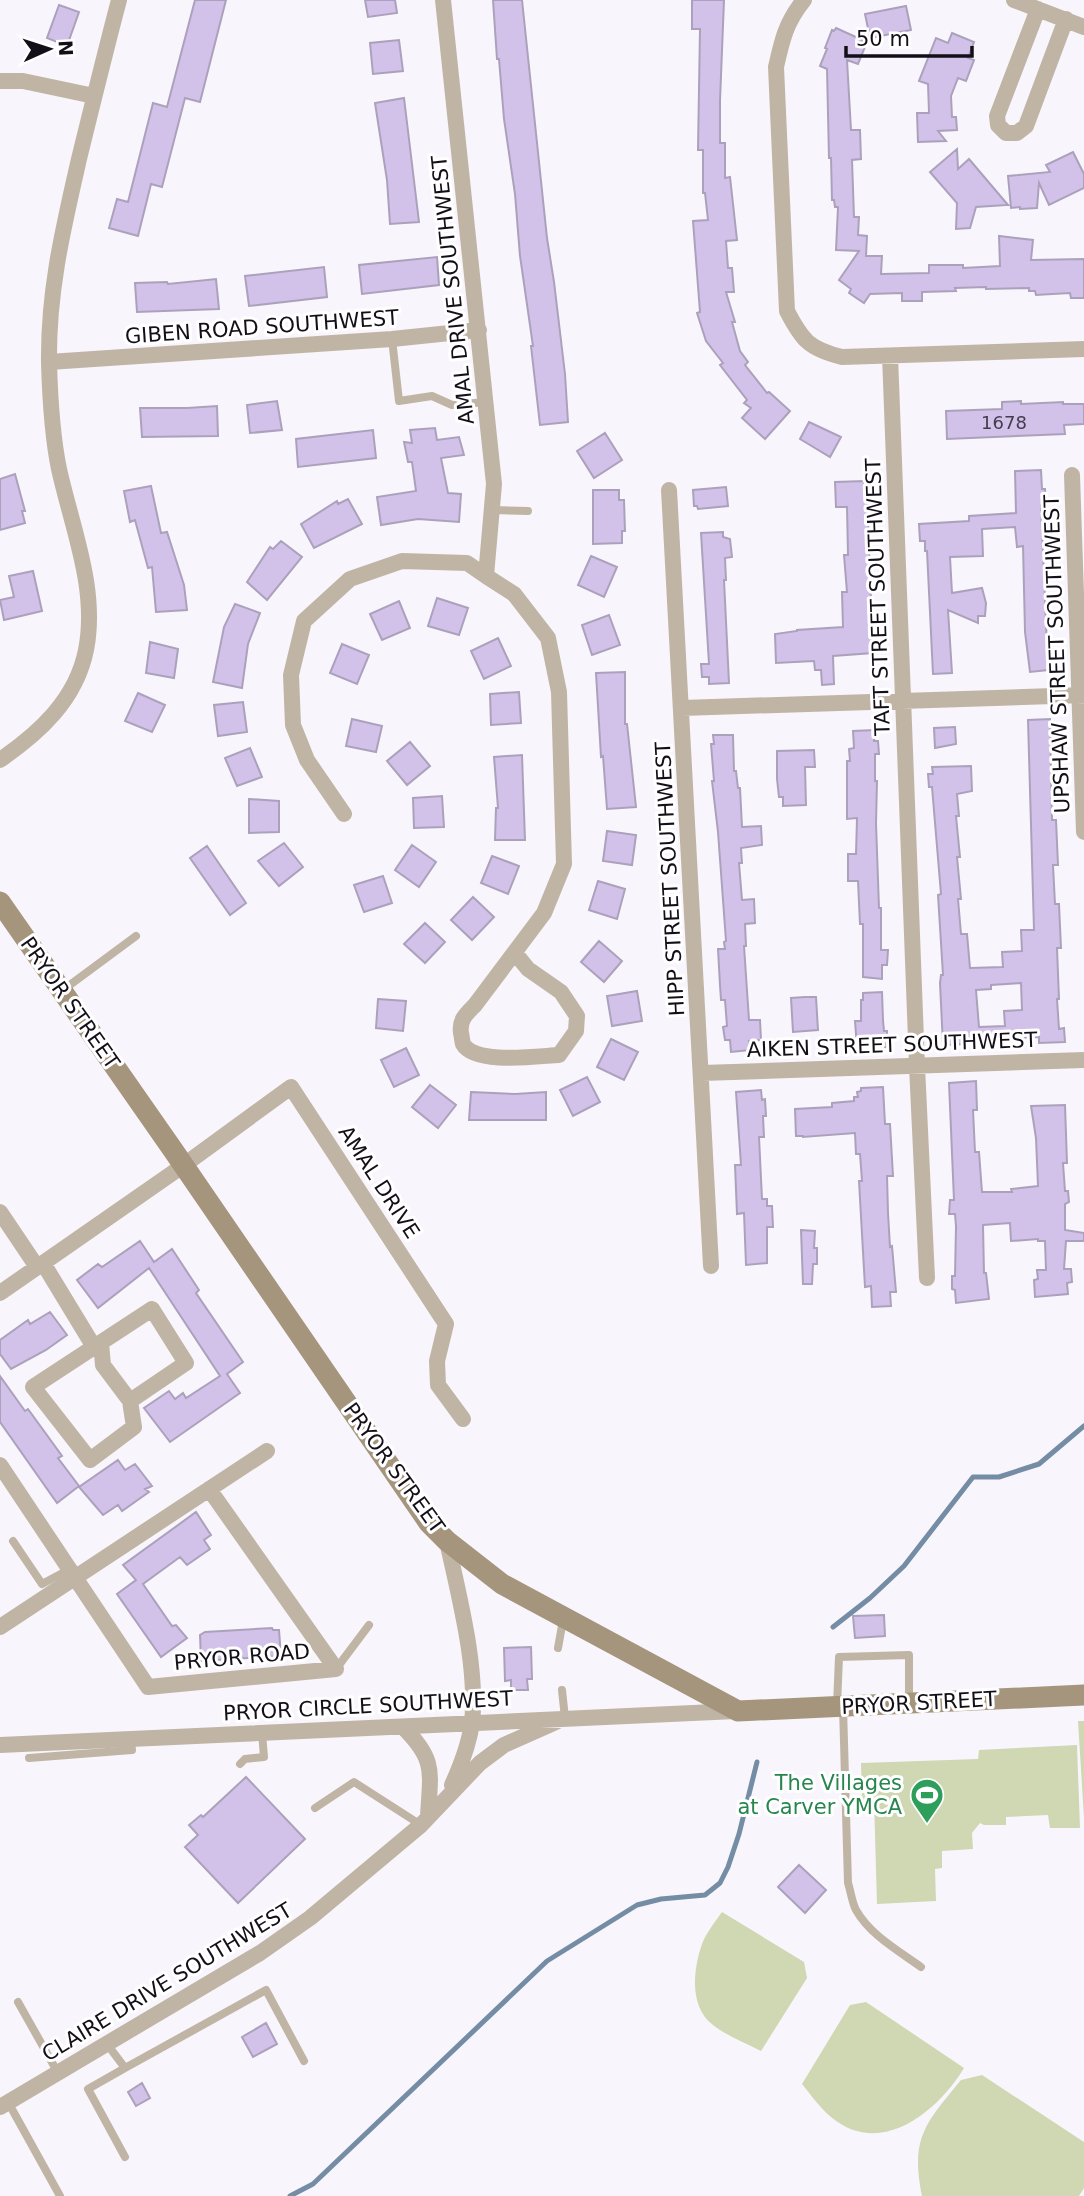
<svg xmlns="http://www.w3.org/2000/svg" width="1084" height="2196" font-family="'DejaVu Sans',sans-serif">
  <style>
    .green { fill: #d0d7b3 }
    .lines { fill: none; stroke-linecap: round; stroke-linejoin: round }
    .stream { stroke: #748da5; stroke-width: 5 }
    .building { fill: #d2c1e9; stroke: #aca1bc; stroke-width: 2; fill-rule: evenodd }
    .service { stroke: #c0b5a5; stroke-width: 8 }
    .minor { stroke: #c0b5a5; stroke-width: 16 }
    .secondary { stroke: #a5957d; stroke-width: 21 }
    .labels { text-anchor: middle; stroke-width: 6; stroke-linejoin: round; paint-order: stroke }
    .number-label { font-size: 18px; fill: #433c4c }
    .street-label { font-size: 21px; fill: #130f18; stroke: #fff }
    .leisure-label { font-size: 21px; fill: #27864d; stroke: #fff; text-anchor: end }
  </style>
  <rect width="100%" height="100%" fill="#f8f6fc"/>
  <path class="green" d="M1078 1721H1084V1818Z
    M1077 1745 1080 1828H1050L1048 1815 1006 1817V1825H984L980 1823 972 1833 973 1849 942 1851V1868L935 1869 936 1901 877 1904 874 1800H862L861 1763 978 1759 979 1750Z
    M722 1912 804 1962 807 1978 761 2051C746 2043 727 2036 713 2025 689 2007 693 1970 702 1944 706 1933 715 1922 722 1912Z
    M866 2002 964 2068C938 2111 881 2159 831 2117 820 2108 811 2095 802 2084L850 2005Z
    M982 2075 1084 2142V2188L1079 2196H922C910 2137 926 2123 961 2080Z"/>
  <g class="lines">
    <path class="stream" d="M833 1627 870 1598 904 1566 973 1477H999L1039 1464 1084 1426
      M290 2196 313 2184 547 1961 637 1905 661 1899 705 1895 720 1883 728 1867 739 1834 757 1762"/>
  </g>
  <path class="building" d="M195 0H226L200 102 185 98 162 187 151 184 138 236 109 228 117 199 128 202 153 103 167 107Z
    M365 0H395L397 13 368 17Z
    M493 0H522L547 238 554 282 565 374 568 422 540 425 531 346H533L520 256 515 194 504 119 499 59H497Z
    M692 0H724L720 101V143H725V178L730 177 737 240 726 241 728 268H732L734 292H726L735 322H732L740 351 748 362 745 365 767 393 769 392 790 411 765 439 742 418 751 408 744 403 747 400 720 365 723 363 706 341 697 313 700 312 693 221 708 220 705 193H703V150H698L700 29H692Z
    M59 5 79 12 67 46 47 38Z
    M906 6 911 30 870 38 865 14Z
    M836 28 867 42 858 64 847 60 851 130H860L861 159 852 160 854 217H859L858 235 867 236 866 256H882L881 274 929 273V265H963V268L1000 266 999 236 1033 240 1031 260 1084 259V298H1071L1070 293 1036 295 1035 291H1029V288L986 289V287L955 288 956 291 922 292V301H902V293L870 294 864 303 849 293 851 289 839 280 859 251 836 250 838 207H835L834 200H832L831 158H829L827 69 820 66 827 49 825 48 832 30 834 31Z
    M952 33 974 42 968 58 974 60 966 81 958 78 951 96 952 117H956L957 130 938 131 946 141 918 142 917 113H929L928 84 919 81 936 38 948 43Z
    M399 40 403 71 373 74 370 43Z
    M404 98 419 222 390 224 387 180 375 103Z
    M957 149 958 169 969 159 1008 205 976 207 970 228 956 229 957 203 930 172Z
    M1073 152 1084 174V188L1049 205 1039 183 1037 208 1020 209V207L1011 208 1008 176 1050 172 1046 165Z
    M437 257 439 285 362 294 359 265Z
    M324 267 327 297 249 306 245 276Z
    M216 279 219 309 137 312 135 283 167 282 168 284Z
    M277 401 282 430 250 433 247 405Z
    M1021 401V404L1063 402V404H1084V424L1064 425 1065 434 947 439 946 411 1002 409V402Z
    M217 406 218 436 142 437 140 408H187Z
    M809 422 841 437 830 457 800 439Z
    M435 428 437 440 459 437 464 455 441 458 448 493 461 494 459 522 418 519 381 525 377 497 416 491 412 462H408L404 442 412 443 410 430Z
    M373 430 376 458 298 467 296 439Z
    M605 433 622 460 594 478 577 451Z
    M1041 470 1042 489H1045L1046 505H1041L1048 670 1030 672 1025 632 1023 546 1017 547 1015 527 982 529 983 556 950 557 952 593 982 588 986 603 985 616H978V623L948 610 952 673 933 674 927 551H925V541H920L919 524 969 521V516L1016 513 1015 471Z
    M15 474 25 511H22L25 523 0 530V479Z
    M864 481 865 493H867L873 653 833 656 834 684 822 685 821 670H815L814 661 776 663 775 634 797 631V630L843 627 842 592H847L844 555H848L847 507H836L835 482Z
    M151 486 161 533 167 532 184 585 187 610 156 612 152 567 148 568 135 520 130 522 124 491Z
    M726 487 728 506 698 509 697 506H694L693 490Z
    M593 490H619V500H624L625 531H622V543L593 544Z
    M348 499 362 524 314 548 301 524 337 501 338 504Z
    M723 532V537L730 539 732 557 725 558 726 580H724L729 683 709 684V677H702L701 664H709L701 533Z
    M281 541 302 557 267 600 247 582 270 547 273 549Z
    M591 556 617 567 604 597 578 585Z
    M33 571 42 611 4 620 0 600 14 597 9 576Z
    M437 598 468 608 459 635 428 626Z
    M399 601 410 628 382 640 370 614Z
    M235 604 260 613 248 644 242 688 213 682 224 627Z
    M609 615 620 645 592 655 582 625Z
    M498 638 511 666 484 679 471 651Z
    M150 642 178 649 174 678 146 673Z
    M342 644 369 655 357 684 330 673Z
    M625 672V724H627L636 807 607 809 603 756 601 757 596 673Z
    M519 692 521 723 491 725 490 694Z
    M138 693 165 705 152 732 125 721Z
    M243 702 247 732 218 736 214 705Z
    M352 719 382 726 376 752 346 746Z
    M1050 719 1052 820H1056L1058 865H1053L1055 904H1059L1061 948H1057L1059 999H1057L1059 1029 1064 1028 1065 1042 1039 1043V1037L1013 1038V1042L943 1045 940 983 941 975H943L938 895 941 894 932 787H929L928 774H933L932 767 971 766 972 791 957 794 959 816H956L960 857H957L961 899H958L961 934H967L970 968 1003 967 1002 952 1022 951 1021 930H1034L1028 720ZM1021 983 1022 1010 1004 1011 1005 1026 979 1027 976 990 991 989V985Z
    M955 727 956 744 935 748 934 728Z
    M874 730V741H878L879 754H875V781H877L876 823 879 908H881V950H888L887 965H882V979L863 977V924H860L858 881H848V854H856L857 818 847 819V761H850L849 749 854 748 853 731Z
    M713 735H733L734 771H736L738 788H740L742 827 761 826 762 845 741 848 742 863H739L742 900 754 899 755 923 745 924 746 946H744L749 1020H760L761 1040 749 1041 750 1050 731 1052 730 1040H725L723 1027 727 1026 725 1000H721L720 985 718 949H725L724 942 726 941 718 832 712 781H714L711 744H714Z
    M410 742 430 766 407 785 387 761Z
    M250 748 262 777 237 786 225 758Z
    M814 750 815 767H805L806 805 783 806V797H779L777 779V751Z
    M522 755 525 840H495L496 808H498L494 757Z
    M442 796 444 827 414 828 413 798Z
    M249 799 279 801V832L249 833Z
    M607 831 636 835 632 865 603 861Z
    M284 843 303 867 279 886 258 861Z
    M412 845 436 862 419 887 395 870Z
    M207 846 246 903 230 915 190 858Z
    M492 856 519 866 508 894 481 883Z
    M383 876 392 903 364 912 354 885Z
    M598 881 625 889 617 919 589 910Z
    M473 897 494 917 472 940 451 920Z
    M425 923 445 942 425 963 404 944Z
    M599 941 622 961 604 982 581 962Z
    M637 991 642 1021 612 1026 607 996Z
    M882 992 883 1020 884 1031H887V1047L857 1048 855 1021H861V1000H863V993Z
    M805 997H816L818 1030 793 1032 791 998Z
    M378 999 406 1001 403 1031 376 1028Z
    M611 1039 638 1052 624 1080 597 1067Z
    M406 1048 419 1075 394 1087 381 1060Z
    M587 1077 600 1102 573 1116 560 1090Z
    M976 1081 977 1110H973L975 1152H979L982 1192H1012L1011 1189 1038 1186 1036 1138 1031 1106 1065 1105 1067 1163H1063L1065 1191H1068L1069 1202 1065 1204V1230L1084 1233V1241H1066L1064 1269H1071L1072 1282 1067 1283 1068 1294 1035 1297 1034 1280 1038 1279 1037 1270H1046L1045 1241H1038V1239L1011 1241 1010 1223 983 1225 984 1273H986L989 1299 956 1303 955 1290 952 1289V1276H955L956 1226 955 1214H949L950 1200H954L949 1083Z
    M430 1085 456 1105 438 1128 412 1107Z
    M883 1087 885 1124H890L893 1176H887L888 1213 890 1247 892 1246 896 1292H890L891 1306 872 1307 871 1286 865 1287 859 1181H862L860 1154H856L855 1133 803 1137V1136H796L795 1109 832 1107V1103L854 1101V1097H858L857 1092 861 1091V1088Z
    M761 1090 762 1100 765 1099 766 1116H763L764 1137H759L762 1199H767V1206H772L773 1227H767V1263L746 1265 744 1213 737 1214 735 1165H741L736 1092Z
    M471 1092 515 1094 546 1092V1120H469Z
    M801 1230 815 1231 814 1248H817V1264H813L812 1284H803Z
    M140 1241 154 1262 172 1249 199 1290 196 1293 243 1362 227 1374 240 1393 170 1442 144 1408 169 1391 175 1399 183 1393 186 1398 220 1376 149 1268 98 1308 77 1280 98 1264 102 1267Z
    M50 1312 67 1335 46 1350 11 1369 0 1354V1340L28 1320 30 1324Z
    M0 1376 25 1411 28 1409 62 1456 58 1458 79 1486 57 1503 0 1422Z
    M118 1460 125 1470 135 1464 152 1486 145 1489 149 1492 122 1511 118 1505 103 1515 79 1487Z
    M196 1512 211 1535 204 1540 210 1549 187 1565 180 1557 143 1584 172 1626 176 1625 187 1638 161 1657 117 1594 136 1580 123 1565Z
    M884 1615 885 1636 855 1638 853 1616Z
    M272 1628 273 1630H279L281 1656 201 1661 200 1635 205 1632Z
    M531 1647 532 1679H527L528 1690H511V1680L505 1681 504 1648Z
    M246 1777 305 1839 238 1903 185 1847 198 1835 189 1825 201 1815 203 1817Z
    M799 1865 826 1890 805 1913 778 1887Z
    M266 2023 277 2044 253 2057 242 2037Z
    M142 2083 150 2098 136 2106 128 2092Z"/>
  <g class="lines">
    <path class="service" d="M392 339 399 401 432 396 452 405 486 402
      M492 510 528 511
      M63 990 136 936
      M13 1541 42 1584 70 1569
      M558 1648 563 1620
      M336 1669 369 1625
      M562 1690 565 1718
      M837 1705 839 1657 909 1655V1703
      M843 1707 848 1883C851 1892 852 1903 856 1910 870 1935 899 1951 921 1967
      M29 1758 132 1750 131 1739
      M240 1764 245 1759 264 1757 262 1733
      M315 1808 354 1782 421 1825
      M18 2002 58 2073
      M107 2044 125 2068 266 1990 304 2061
      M125 2068 88 2089 125 2157
      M8 2102 60 2196"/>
    <path class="minor" d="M443 0 494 484 486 576 514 594 548 638 559 692 564 864 544 913 475 1005C466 1014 459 1020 461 1033 462 1037 462 1041 463 1044 475 1065 538 1056 559 1055L576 1031 577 1016 561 992 528 969 515 953
      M804 0C786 22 782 40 776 67L787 311C802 340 809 349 842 357L1084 349
      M1014 0 1084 27
      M1038 9 997 116 998 125 1006 133H1017L1026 126 1066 19
      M0 81H23L94 96
      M890 356 917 1066 927 1278
      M49 362 392 339 479 330
      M1072 475 1084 832
      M669 490 711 1266
      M682 708 1084 695
      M0 760C39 733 76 700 86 650 98 589 72 528 59 469 52 435 50 398 49 363 48 291 63 229 79 159 92 106 105 53 119 0
      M344 814 307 760 293 725 291 675 304 621 350 579 402 561 467 563 486 576
      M702 1073 1084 1060
      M0 1212 37 1267
      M43 1263 94 1347
      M0 1293 184 1165 291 1087 446 1324 437 1361 438 1385 463 1419
      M101 1343 103 1365 130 1401 134 1427 90 1460 33 1387 152 1309 186 1363 130 1401
      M0 1465 148 1687 336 1669 209 1489
      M447 1541C459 1597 478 1667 472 1723 469 1745 461 1765 452 1785
      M0 1627 267 1451
      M403 1727C437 1761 430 1772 428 1817
      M0 1745 736 1711
      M0 2107 260 1953 310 1918 421 1825 480 1763 504 1745 556 1722"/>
    <path class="secondary" d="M0 902 173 1150 429 1523 447 1541 502 1584 738 1711 1084 1695"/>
  </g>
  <defs>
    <symbol id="stadium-pin" viewBox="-11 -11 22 30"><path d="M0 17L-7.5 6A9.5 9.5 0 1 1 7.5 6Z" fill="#2e9e5b" stroke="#fff"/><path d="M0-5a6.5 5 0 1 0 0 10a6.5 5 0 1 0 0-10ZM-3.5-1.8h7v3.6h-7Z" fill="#fff"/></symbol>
  </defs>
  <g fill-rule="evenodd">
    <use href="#stadium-pin" x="908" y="1776" width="38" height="52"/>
  </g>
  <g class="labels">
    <g class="number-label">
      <text x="1004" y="429">1678</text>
    </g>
    <g class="street-label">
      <text transform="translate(453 290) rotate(-96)" y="7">AMAL DRIVE SOUTHWEST</text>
      <text transform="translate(262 327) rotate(-4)" y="7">GIBEN ROAD SOUTHWEST</text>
      <text transform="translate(878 597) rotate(-92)" y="7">TAFT STREET SOUTHWEST</text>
      <text transform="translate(1057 654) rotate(-92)" y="7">UPSHAW STREET SOUTHWEST</text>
      <text transform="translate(670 879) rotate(-93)" y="7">HIPP STREET SOUTHWEST</text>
      <text transform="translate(70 1003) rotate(55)" y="7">PRYOR STREET</text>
      <text transform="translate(892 1045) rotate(-2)" y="7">AIKEN STREET SOUTHWEST</text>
      <text transform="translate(379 1182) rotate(57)" y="7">AMAL DRIVE</text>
      <text transform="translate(394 1468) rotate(54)" y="7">PRYOR STREET</text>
      <text transform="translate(242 1657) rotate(-5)" y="7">PRYOR ROAD</text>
      <text transform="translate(919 1703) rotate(-3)" y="7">PRYOR STREET</text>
      <text transform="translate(368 1706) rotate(-3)" y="7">PRYOR CIRCLE SOUTHWEST</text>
      <text transform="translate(167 1982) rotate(-31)" y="7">CLAIRE DRIVE SOUTHWEST</text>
    </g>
    <g class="leisure-label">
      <text x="902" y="1790">The Villages<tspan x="902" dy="24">at Carver YMCA</tspan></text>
    </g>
  </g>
  <g transform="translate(49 49) rotate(87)" stroke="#ffffff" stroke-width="5" paint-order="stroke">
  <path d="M0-5L12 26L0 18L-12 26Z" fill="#130f18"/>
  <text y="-10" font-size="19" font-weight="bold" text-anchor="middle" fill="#130f18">N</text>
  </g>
  <path d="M846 46v10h126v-10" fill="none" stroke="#130f18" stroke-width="3.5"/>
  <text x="856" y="46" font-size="21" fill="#130f18" stroke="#ffffff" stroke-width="5" paint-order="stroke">50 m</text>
</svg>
